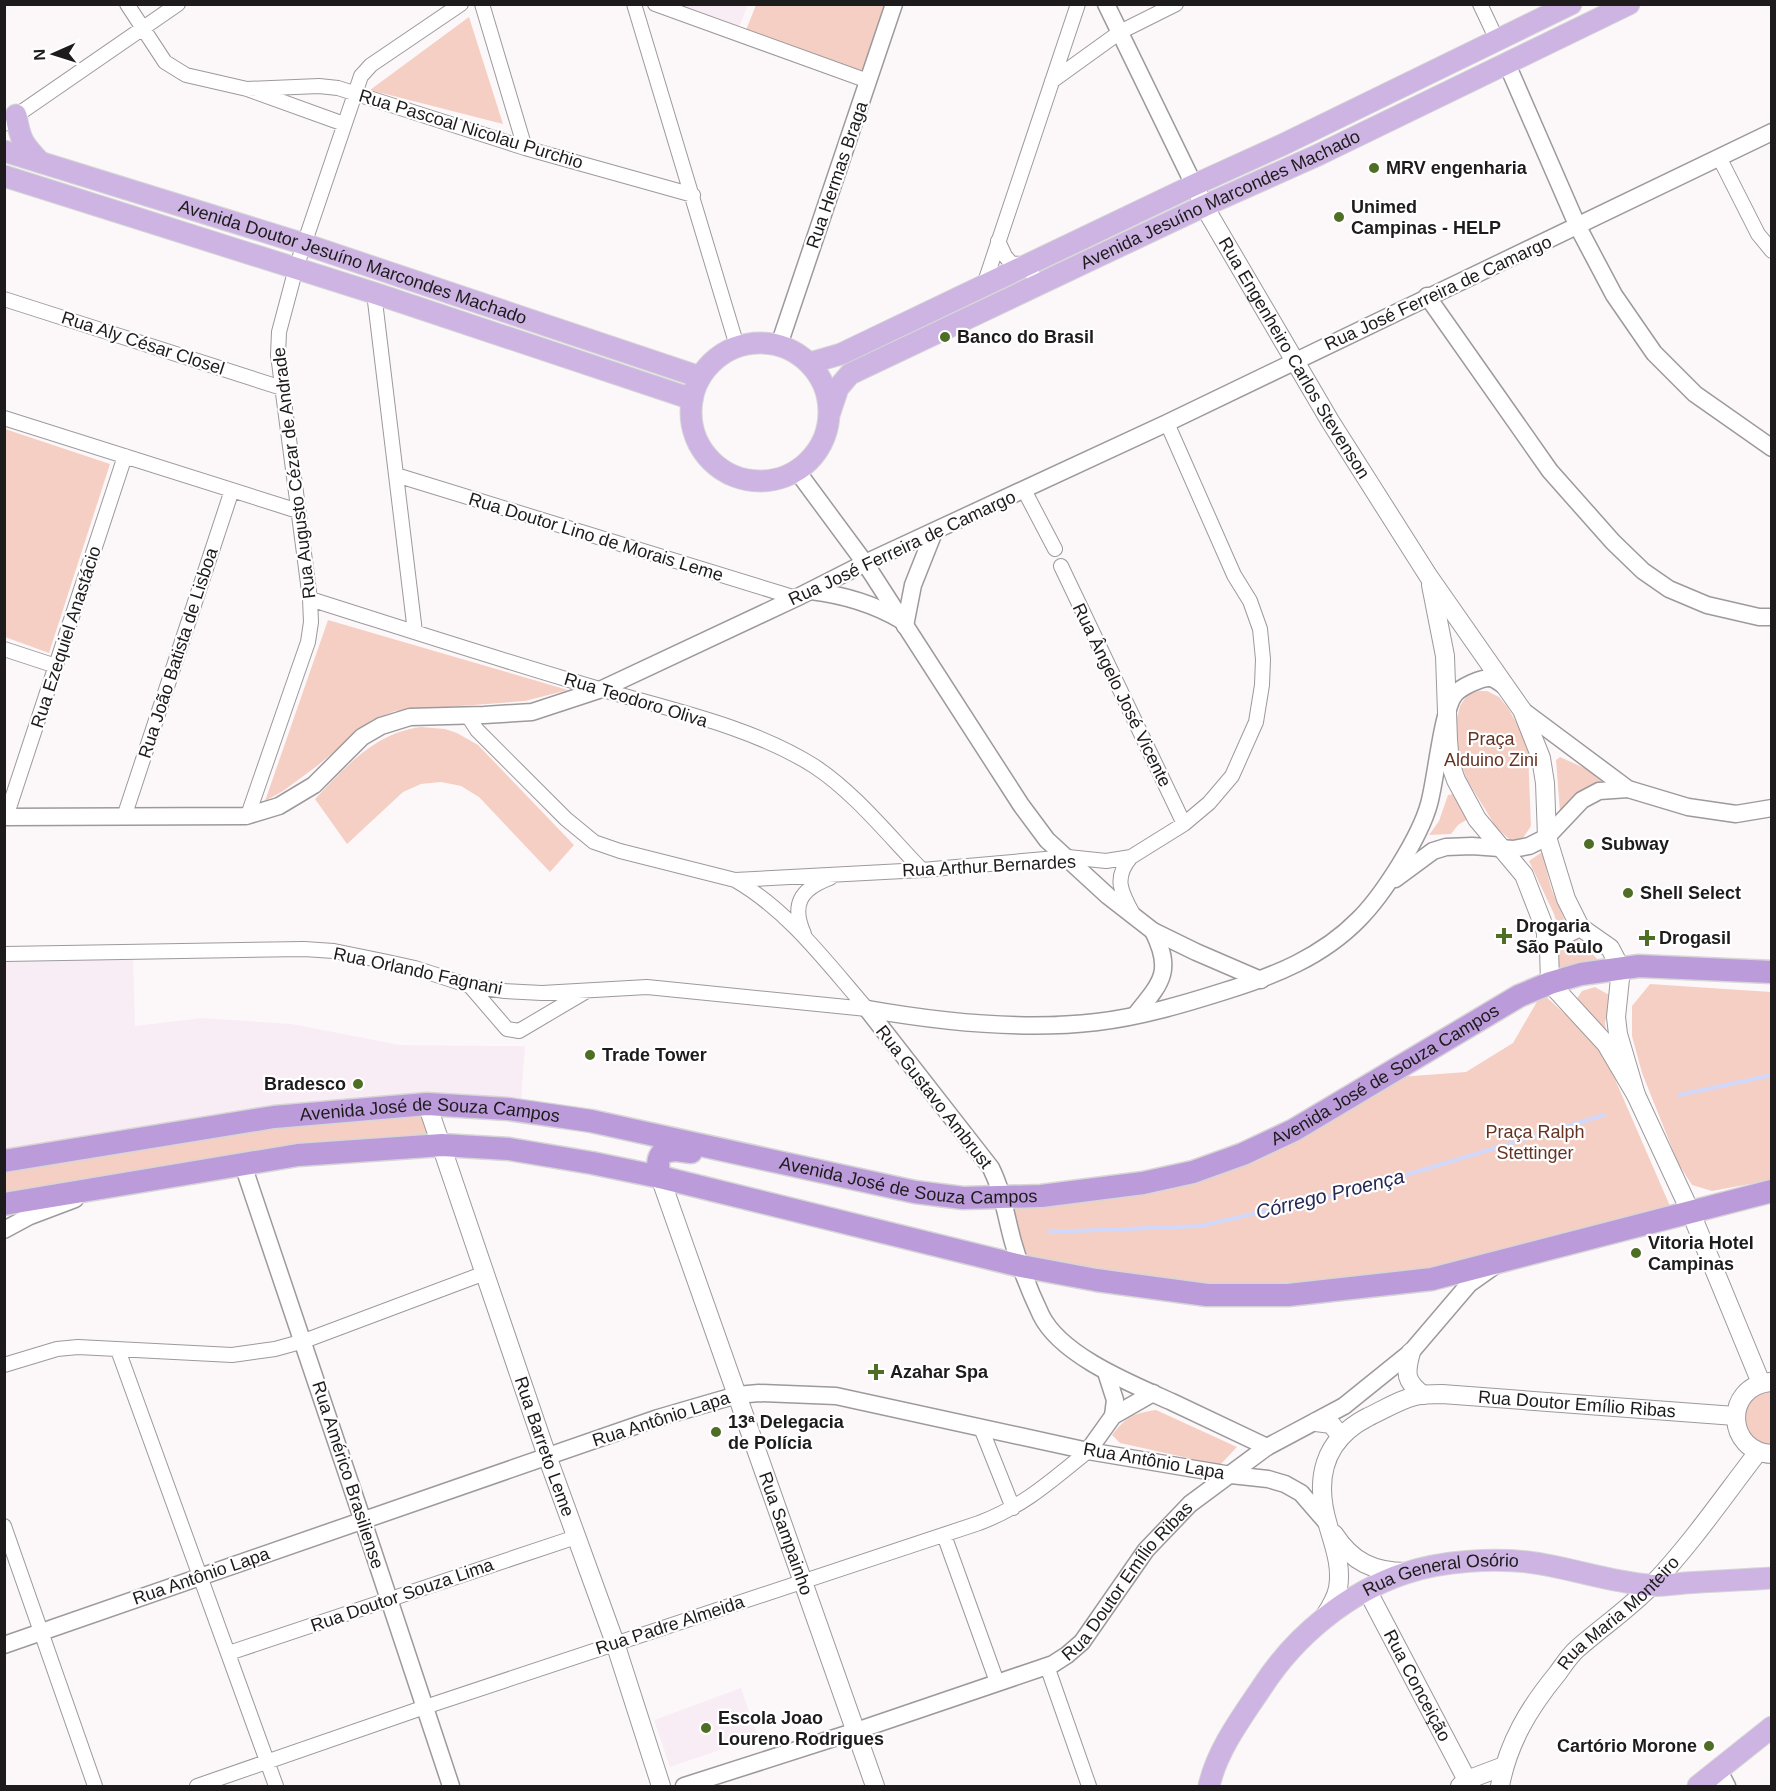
<svg xmlns="http://www.w3.org/2000/svg" width="1776" height="1791" font-family="Arial,sans-serif">
  <style>
    .built { fill: #f9edf5 }
    .green { fill: #f5cfc3 }
    .lines { fill: none; stroke-linecap: round; stroke-linejoin: round }
    .stream { stroke: #d1d8fa; stroke-width: 4 }
    .minor-casing { stroke: #9d999c; stroke-width: 16 }
    .tertiary-casing { stroke: #9d999c; stroke-width: 19 }
    .secondary-casing { stroke: #9d999c; stroke-width: 20 }
    .primary-casing { stroke: #d6d6d6; stroke-width: 23 }
    .trunk-casing { stroke: #d6d6d6; stroke-width: 25 }
    .minor { stroke: #fff; stroke-width: 14 }
    .tertiary { stroke: #fff; stroke-width: 16 }
    .secondary { stroke: #fff; stroke-width: 18 }
    .primary { stroke: #cdb4e3; stroke-width: 21 }
    .trunk { stroke: #bc9bda; stroke-width: 22 }
    .poi-dot { fill: #4e6e25; stroke: #fff; stroke-width: 2 }
    .labels { text-anchor: middle; stroke-width: 4.5; stroke-linejoin: round; paint-order: stroke }
    .street-label { font-size: 18px; fill: #1d1b1c; stroke: #fff }
    .poi-label { font-size: 18px; font-weight: bold; fill: #1d1b1c; stroke: #fff; text-anchor: start }
    .park-label { font-size: 18px; fill: #663323; stroke: #fff }
    .water-label { font-size: 20px; font-style: italic; fill: #262955; stroke: #fff }
  </style>
  <rect width="100%" height="100%" fill="#fcf8fa"/>
  <path class="built" d="M675 5H748L739 27Z
    M133 952 135 1026 202 1018 292 1024 400 1045 525 1046 521 1103 5 1152V959Z
    M741 1688 758 1737 670 1767 654 1720Z"/>
  <path class="green" d="M756 5H888L863 73 746 30Z
    M469 17 503 124 370 90Z
    M5 429 110 464 49 653 5 637Z
    M328 620 568 690 525 701 395 711 372 720 317 766 283 791 265 801Z
    M1479 691H1487L1499 697 1508 708 1521 731 1528 752 1531 826 1523 838 1510 840 1496 827 1467 780 1458 756 1455 725 1460 706 1467 695Z
    M421 727 445 729 457 733 478 745 574 845 550 872 479 797 461 786 441 782 421 784 403 792 347 844 315 799C346 767 374 733 421 727Z
    M1560 757 1600 775 1601 781 1584 792 1564 816 1560 812 1556 760Z
    M1453 794 1458 798 1468 819 1458 825 1451 834 1429 835 1439 821 1448 795Z
    M1542 852 1551 888 1568 928 1599 961 1557 971 1561 938 1554 914 1529 861Z
    M1650 984 1771 992V1180L1712 1191 1692 1185 1678 1163 1642 1073 1632 1036V1006Z
    M1595 987 1611 996 1605 1023 1607 1036 1576 1000 1582 991Z
    M1542 993 1601 1047 1670 1206 1444 1266 1334 1280 1224 1286 1023 1258 1013 1206 1170 1190 1289 1142 1399 1077 1466 1072 1513 1043Z
    M424 1109 434 1139 5 1199V1166L283 1122Z
    M1771 1389V1444C1745 1444 1735 1412 1753 1395 1758 1391 1766 1390 1771 1389Z
    M1156 1410 1237 1447 1220 1465 1120 1443 1112 1435C1126 1417 1134 1413 1156 1410Z"/>
  <g class="lines">
    <path class="stream" d="M1679 1095 1772 1075
      M1049 1232 1200 1226 1353 1191 1604 1115"/>
    <defs>
      <path id="minor" d="M127 4 165 62 186 75 247 89 344 124
        M482 4 525 148
        M634 4 737 346
        M655 4 868 81
        M1480 4 1497 40
        M1052 81 1120 32 1176 4
        M247 89 319 86 338 88 525 148 693 195
        M4 124 178 4
        M1719 157 1758 234 1772 251
        M998 241 1005 256 1011 263 1028 265 1038 285
        M984 285 1078 4
        M374 293 415 632
        M4 299 282 388
        M4 418 298 511
        M396 475 796 598
        M1024 490 1055 549
        M1061 566 1184 824
        M310 599C405 629 500 660 596 688 667 709 751 726 814 766 854 792 889 836 922 870
        M4 649 56 666
        M468 716 477 730 566 819 594 842 620 851 735 880 922 870 1068 857 1106 861 1131 857 1184 824 1209 803 1232 776 1256 722 1262 685 1263 659 1260 629 1250 601 1234 575 1167 423
        M248 815 308 642 311 622 310 599 278 355 279 332 296 268 361 76 371 65 461 4
        M6 817 125 456
        M124 817 232 490
        M1131 857C1113 878 1121 892 1133 914
        M735 880C789 911 827 963 867 1009
        M804 934C791 905 800 889 830 878
        M4 954 304 949 334 951 383 961 415 968 470 986 505 991 542 993 647 987 867 1009
        M470 986 507 1029 519 1031 585 992
        M118 1350 276 1786
        M4 1365 57 1349 78 1347 232 1355 275 1349 304 1341 485 1273
        M981 1428 1013 1508
        M4 1526 95 1786
        M944 1535 997 1682
        M229 1653 576 1537
        M1047 1666 1089 1786
        M197 1786 425 1707 979 1523C1024 1506 1051 1481 1088 1451"/>
      <g id="tertiary">
        <path d="M1106 4 1194 185"/>
        <path d="M1507 64 1578 227 1614 295 1654 353 1695 394 1772 448"/>
        <path d="M1427 296 1550 471 1613 542 1643 571 1669 589 1707 605 1759 617H1772"/>
        <path d="M779 345 894 4"/>
        <path d="M797 471 865 563 1021 805 1047 840 1108 896 1153 931 1196 952 1261 980"/>
        <path d="M811 591C844 595 872 603 901 620"/>
        <path d="M905 626 913 585 934 532"/>
        <path d="M1522 710 1628 789 1688 807 1736 814 1772 808"/>
        <path d="M4 817 246 816 279 806 314 785 362 737 381 726 410 717 484 715 532 712 602 689 796 598 865 563 1167 423 1772 132"/>
        <path d="M1395 879 1433 851 1446 847 1472 846 1513 849 1529 846 1547 837 1582 800 1599 791 1628 789"/>
        <path d="M867 1009C941 1022 1022 1031 1097 1022 1140 1017 1184 1004 1225 991 1274 976 1322 957 1359 919 1383 895 1420 837 1429 804 1436 780 1442 710 1455 694 1461 687 1482 677 1491 678 1495 679 1500 683 1503 685"/>
        <path d="M867 1009 991 1168C1003 1192 1006 1217 1013 1242 1020 1267 1030 1292 1041 1315 1061 1356 1132 1384 1172 1402 1204 1417 1236 1432 1267 1447"/>
        <path d="M1136 1014C1162 982 1173 971 1153 931"/>
        <path d="M243 1165C314 1371 382 1579 451 1786"/>
        <path d="M4 1230 30 1216 75 1199"/>
        <path d="M1106 1372 1115 1400 1113 1416"/>
        <path d="M1088 1451 1113 1416 1153 1393"/>
        <path d="M4 1645 658 1418 737 1395 759 1393 836 1396 1088 1451 1231 1475 1268 1479 1285 1484 1301 1493 1327 1523"/>
        <path d="M1719 1771 1727 1786"/>
        <path id="s1" d="M684 1786 856 1731 1053 1664 1067 1655 1082 1642 1146 1550 1190 1504 1267 1447 1344 1406 1411 1352 1469 1284 1493 1267"/>
      </g>
      <g id="secondary">
        <path id="s2" d="M1194 185 1204 206 1330 421 1429 577 1522 710 1541 758 1545 783 1547 837 1566 899 1580 927 1610 948 1621 969 1616 1017 1618 1034 1636 1095"/>
        <path d="M1431 585 1445 656 1448 740 1450 763 1456 780 1477 819 1524 875 1545 929 1549 948 1550 983 1606 1044 1636 1095 1691 1213 1761 1383"/>
        <path d="M1546 937 1564 935 1580 927"/>
        <path id="s3" d="M427 1104 547 1456 615 1643 661 1786"/>
        <path id="s4" d="M660 1177 875 1786"/>
        <path d="M1411 1352C1405 1374 1405 1381 1423 1395"/>
        <path d="M1770 1382C1723 1387 1726 1452 1772 1454"/>
        <path d="M1316 1422 1331 1424 1340 1435"/>
        <path d="M1334 1534C1352 1562 1374 1572 1406 1572"/>
        <path id="s5" d="M1367 1590 1467 1780"/>
        <path id="s6" d="M1324 1617C1330 1608 1336 1599 1338 1588 1342 1566 1334 1546 1328 1525 1314 1479 1323 1440 1368 1417 1383 1410 1399 1400 1415 1396 1423 1394 1433 1394 1442 1394L1735 1416"/>
        <path d="M1460 1786 1467 1780 1504 1766"/>
        <path id="s7" d="M1500 1786C1508 1743 1529 1708 1557 1674 1563 1666 1569 1656 1577 1649 1602 1627 1630 1608 1653 1584 1692 1543 1724 1496 1758 1452"/>
      </g>
      <g id="primary">
        <path d="M16 115C20 140 23 144 40 162"/>
        <path id="s8" d="M4 151 304 244 700 377"/>
        <path d="M4 176 374 293 692 399"/>
        <circle cx="760" cy="412" r="69"/>
        <path d="M810 363 841 354 1194 185 1282 145 1571 4"/>
        <path id="s9" d="M830 412 838 388 850 374 1204 206 1318 155 1629 4"/>
        <path id="s10" d="M1209 1786C1217 1750 1242 1717 1262 1687 1295 1636 1348 1592 1406 1573 1441 1561 1492 1558 1528 1562 1569 1567 1608 1582 1649 1585 1661 1587 1673 1584 1685 1583 1714 1581 1743 1580 1772 1578"/>
        <path d="M1698 1786 1772 1727"/>
      </g>
      <g id="trunk">
        <path id="s11" d="M4 1161 274 1117 427 1104 508 1109 591 1121 915 1192 963 1198 1041 1196 1143 1183 1193 1172 1243 1154 1294 1130 1519 996 1550 983 1581 974 1639 966 1772 972"/>
        <path d="M660 1177C658 1168 656 1160 663 1152L676 1150 691 1152"/>
        <path d="M4 1204 298 1155 442 1145 509 1149 592 1163 660 1177 1021 1266 1096 1280 1207 1295H1288L1432 1279 1772 1191"/>
      </g>
    </defs>
    <use href="#minor" class="minor-casing"/>
    <use href="#tertiary" class="tertiary-casing"/>
    <use href="#secondary" class="secondary-casing"/>
    <use href="#primary" class="primary-casing"/>
    <use href="#trunk" class="trunk-casing"/>
    <use href="#minor" class="minor"/>
    <use href="#tertiary" class="tertiary"/>
    <use href="#secondary" class="secondary"/>
    <use href="#primary" class="primary"/>
    <use href="#trunk" class="trunk"/>
  </g>
  <g class="poi-dot">
    <circle cx="1374" cy="168" r="6"/>
    <circle cx="1339" cy="217" r="6"/>
    <circle cx="945" cy="337" r="6"/>
    <circle cx="1589" cy="844" r="6"/>
    <circle cx="1628" cy="893" r="6"/>
    <path d="M1501 927h6v6h6v6h-6v6h-6v-6h-6v-6h6z"/>
    <path d="M1644 929h6v6h6v6h-6v6h-6v-6h-6v-6h6z"/>
    <circle cx="590" cy="1055" r="6"/>
    <circle cx="358" cy="1084" r="6"/>
    <circle cx="1636" cy="1253" r="6"/>
    <path d="M873 1363h6v6h6v6h-6v6h-6v-6h-6v-6h6z"/>
    <circle cx="716" cy="1432" r="6"/>
    <circle cx="706" cy="1728" r="6"/>
    <circle cx="1709" cy="1746" r="6"/>
  </g>
  <g class="labels">
    <g class="street-label">
      <text transform="translate(471 129) rotate(17)" y="6">Rua Pascoal Nicolau Purchio</text>
      <text transform="translate(837 175) rotate(-71)" y="6">Rua Hermas Braga</text>
      <text dy="6" stroke="none"><textPath href="#s9" startOffset="453">Avenida Jesuíno Marcondes Machado</textPath></text>
      <text dy="6" stroke="none"><textPath href="#s8" startOffset="366">Avenida Doutor Jesuíno Marcondes Machado</textPath></text>
      <text transform="translate(1438 293) rotate(-25)" y="6">Rua José Ferreira de Camargo</text>
      <text transform="translate(143 343) rotate(18)" y="6">Rua Aly César Closel</text>
      <text dy="6" stroke="none"><textPath href="#s2" startOffset="200">Rua Engenheiro Carlos Stevenson</textPath></text>
      <text transform="translate(294 473) rotate(-97)" y="6">Rua Augusto Cézar de Andrade</text>
      <text transform="translate(596 537) rotate(17)" y="6">Rua Doutor Lino de Morais Leme</text>
      <text transform="translate(902 548) rotate(-25)" y="6">Rua José Ferreira de Camargo</text>
      <text transform="translate(66 637) rotate(-72)" y="6">Rua Ezequiel Anastácio</text>
      <text transform="translate(178 653) rotate(-72)" y="6">Rua João Batista de Lisboa</text>
      <text transform="translate(1122 695) rotate(64)" y="6">Rua Ângelo José Vicente</text>
      <text transform="translate(636 700) rotate(17)" y="6">Rua Teodoro Oliva</text>
      <text transform="translate(989 866) rotate(-3)" y="6">Rua Arthur Bernardes</text>
      <text transform="translate(418 971) rotate(12)" y="6">Rua Orlando Fagnani</text>
      <text dy="6" stroke="none"><textPath href="#s11" startOffset="1420">Avenida José de Souza Campos</textPath></text>
      <text transform="translate(934 1097) rotate(52)" y="6">Rua Gustavo Ambrust</text>
      <text dy="6" stroke="none"><textPath href="#s11" startOffset="430">Avenida José de Souza Campos</textPath></text>
      <text dy="6" stroke="none"><textPath href="#s11" startOffset="916">Avenida José de Souza Campos</textPath></text>
      <text dy="6" stroke="none"><textPath href="#s6" startOffset="438">Rua Doutor Emílio Ribas</textPath></text>
      <text transform="translate(661 1419) rotate(-18)" y="6">Rua Antônio Lapa</text>
      <text dy="6" stroke="none"><textPath href="#s3" startOffset="362">Rua Barreto Leme</textPath></text>
      <text transform="translate(1154 1461) rotate(10)" y="6">Rua Antônio Lapa</text>
      <text transform="translate(348 1475) rotate(72)" y="6">Rua Américo Brasiliense</text>
      <text dy="6" stroke="none"><textPath href="#s4" startOffset="378">Rua Sampainho</textPath></text>
      <text transform="translate(201 1576) rotate(-19)" y="6">Rua Antônio Lapa</text>
      <text dy="6" stroke="none"><textPath href="#s10" startOffset="334">Rua General Osório</textPath></text>
      <text dy="6" stroke="none"><textPath href="#s1" startOffset="501">Rua Doutor Emílio Ribas</textPath></text>
      <text transform="translate(402 1595) rotate(-19)" y="6">Rua Doutor Souza Lima</text>
      <text dy="6" stroke="none"><textPath href="#s7" startOffset="214">Rua Maria Monteiro</textPath></text>
      <text transform="translate(670 1625) rotate(-18)" y="6">Rua Padre Almeida</text>
      <text dy="6" stroke="none"><textPath href="#s5" startOffset="108">Rua Conceição</textPath></text>
    </g>
    <g class="poi-label">
      <text x="1386" y="174">MRV engenharia</text>
      <text x="1351" y="213">Unimed<tspan x="1351" dy="21">Campinas - HELP</tspan></text>
      <text x="957" y="343">Banco do Brasil</text>
      <text x="1601" y="850">Subway</text>
      <text x="1640" y="899">Shell Select</text>
      <text x="1516" y="932">Drogaria<tspan x="1516" dy="21">São Paulo</tspan></text>
      <text x="1659" y="944">Drogasil</text>
      <text x="602" y="1061">Trade Tower</text>
      <text x="346" y="1090" text-anchor="end">Bradesco</text>
      <text x="1648" y="1249">Vitoria Hotel<tspan x="1648" dy="21">Campinas</tspan></text>
      <text x="890" y="1378">Azahar Spa</text>
      <text x="728" y="1428">13ª Delegacia<tspan x="728" dy="21">de Polícia</tspan></text>
      <text x="718" y="1724">Escola Joao<tspan x="718" dy="21">Loureno Rodrigues</tspan></text>
      <text x="1697" y="1752" text-anchor="end">Cartório Morone</text>
    </g>
    <g class="park-label">
      <text x="1491" y="745">Praça<tspan x="1491" dy="21">Alduino Zini</tspan></text>
      <text x="1535" y="1138">Praça Ralph<tspan x="1535" dy="21">Stettinger</tspan></text>
    </g>
    <g class="water-label">
      <text transform="translate(1330 1194) rotate(-14)" y="7">Córrego Proença</text>
    </g>
  </g>
  <rect width="1776" height="1791" fill="none" stroke="#1d1b1c" stroke-width="12"/>
  <g transform="translate(54 54) rotate(267)" stroke="#ffffff" stroke-width="4.5" paint-order="stroke">
  <path d="M0-4.5L10 22L0 15L-10 22Z" fill="#1d1b1c"/>
  <text y="-9" font-size="16" font-weight="bold" text-anchor="middle" fill="#1d1b1c">N</text>
  </g>
</svg>
